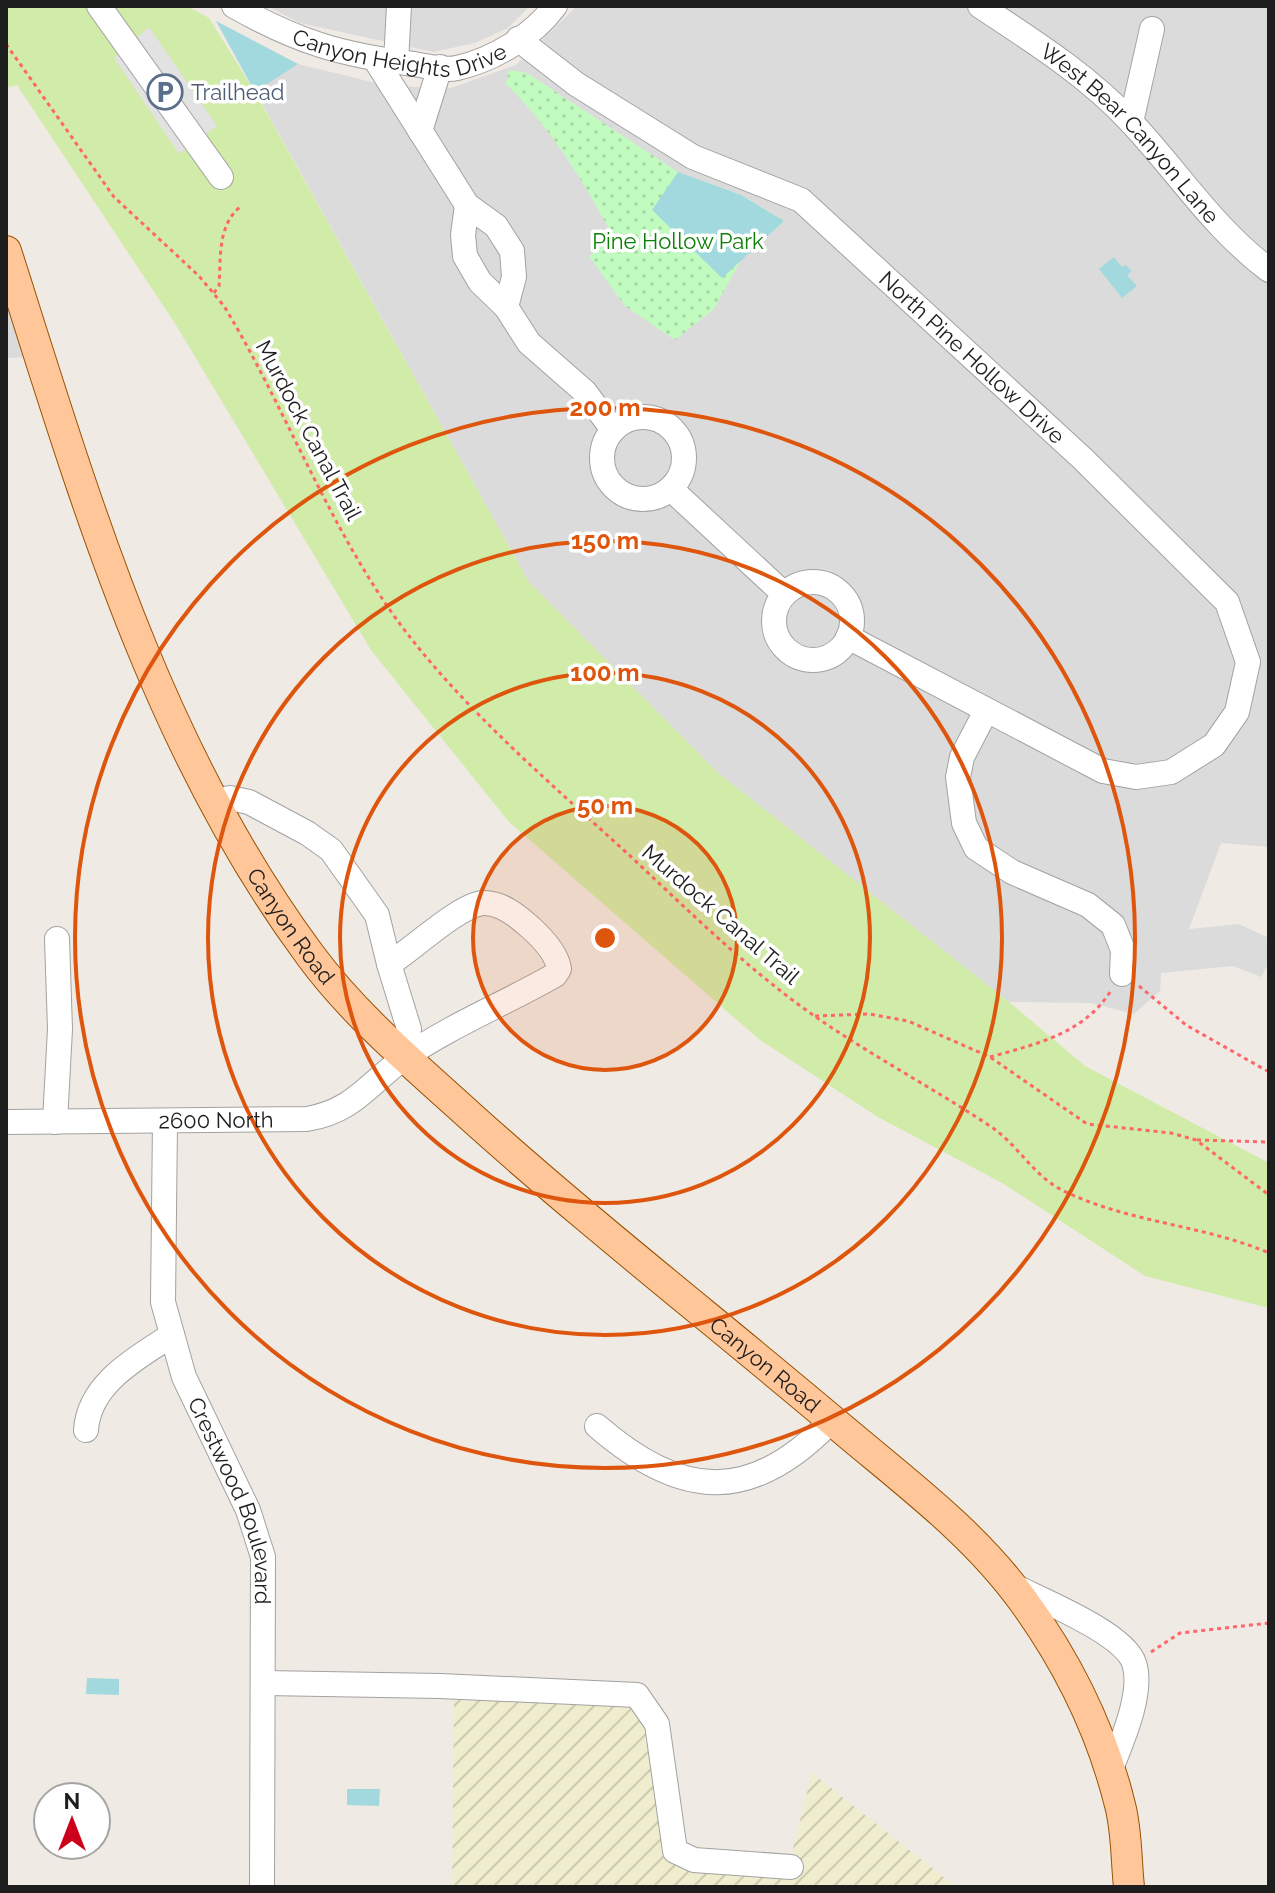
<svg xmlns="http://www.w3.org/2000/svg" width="1275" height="1893" font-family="Raleway,sans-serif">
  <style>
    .residential { fill: #dcdbdb }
    .farmland { fill: url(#farmland-furrows) }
    .grass { fill: #d1eba8 }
    .park { fill: url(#park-dots) }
    .parking { fill: #e2e2e2 }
    .water { fill: #a2d9de }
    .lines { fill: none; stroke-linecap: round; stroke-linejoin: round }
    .minor-casing { stroke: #a2a2a2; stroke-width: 26 }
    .major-casing { stroke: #985200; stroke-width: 32 }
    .path { stroke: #fe666a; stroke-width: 3; stroke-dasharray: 4 4; stroke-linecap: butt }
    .minor { stroke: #fff; stroke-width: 24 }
    .major { stroke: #ffc699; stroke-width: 30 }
    .ring { fill: none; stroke: #de560d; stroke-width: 4 }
    .labels { text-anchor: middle; stroke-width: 7; stroke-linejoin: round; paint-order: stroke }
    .street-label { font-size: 22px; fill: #1e1e1e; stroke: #fff }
    .service-label { font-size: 22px; fill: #4e5e75; stroke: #fff; text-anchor: start }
    .park-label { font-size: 22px; fill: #0d8008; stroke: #fff }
    .centre { fill: #de560d; stroke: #fff; stroke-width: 4 }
    .ring-label { font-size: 24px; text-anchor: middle; font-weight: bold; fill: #de560d; stroke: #fff; stroke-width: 7; stroke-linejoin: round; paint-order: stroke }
  </style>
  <defs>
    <pattern id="farmland-furrows" width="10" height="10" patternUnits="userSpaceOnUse" patternTransform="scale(2)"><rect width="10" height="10" fill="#efedce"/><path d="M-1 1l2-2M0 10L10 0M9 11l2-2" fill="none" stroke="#cccbb0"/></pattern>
    <pattern id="park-dots" width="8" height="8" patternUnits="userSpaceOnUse" patternTransform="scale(2)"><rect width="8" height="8" fill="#c2fbbf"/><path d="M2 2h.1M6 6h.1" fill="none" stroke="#a6d7a4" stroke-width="1.8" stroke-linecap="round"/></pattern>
  </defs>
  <rect width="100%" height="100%" fill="#efeae3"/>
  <path class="residential" d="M267 6H530L508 28 475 43 433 52 300 23Z
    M577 6H1269V847L1221 843 1189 929 1239 924 1269 938V962L1261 977 1233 966 1161 973 1160 991 1134 1014 1090 1003 1009 1002 717 772 529 582 216 21 298 64 388 86 451 88 516 65Z
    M6 284 29 357 6 358Z"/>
  <path class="farmland" d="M454 1700 659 1704 681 1844 790 1860 812 1773 956 1887H452Z"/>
  <path class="grass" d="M6 6H187L209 18 255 92 529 582 717 772 1009 1002 1085 1066 1269 1163V1308L1145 1276 1004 1184 878 1117 760 1040 509 822 371 650 176 325 17 85 6 88Z"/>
  <path class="park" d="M509 70 527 73 678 172 741 195 784 221 741 260 714 309 675 340 625 306 589 256 614 238C584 182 551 128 506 84Z"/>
  <path class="parking" d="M149 27 217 126 179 154 114 58Z"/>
  <path class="water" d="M216 21 298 64 255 92Z
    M678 172 741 195 784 221 722 278 652 210Z
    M1114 257 1122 267 1126 265 1132 271 1127 275 1137 286 1122 298 1099 269Z
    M87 1678 119 1679V1695L86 1694Z
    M347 1789H380L379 1806 347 1805Z"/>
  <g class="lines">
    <defs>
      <g id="minor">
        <path d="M99 6 221 177"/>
        <path id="s1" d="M234 6C298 42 341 55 414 64 427 66 444 71 457 68 493 60 533 36 555 6"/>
        <path id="s2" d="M980 6C1033 41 1087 75 1131 122 1178 172 1213 228 1269 270"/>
        <path id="s3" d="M518 39 576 84 693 157 801 200 1083 459 1227 602 1248 662 1237 712 1214 745 1171 772 1136 777 1103 771 848 637"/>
        <path d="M375 59 467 205 496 226 512 251 514 277 506 307"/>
        <path d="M396 62 399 6"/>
        <path d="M1131 122 1152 29"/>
        <path d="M420 131 440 67"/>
        <path d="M467 205 463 235 465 256 480 282 506 307 529 343 585 392 613 430"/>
        <circle cx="643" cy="458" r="41"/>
        <path d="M672 490 784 594"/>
        <circle cx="813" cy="621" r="39"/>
        <path d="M986 711 962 757 958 777 964 823 976 848 1012 872 1088 905 1113 925 1123 950 1122 974"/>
        <path d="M213 801 230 798 249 802 307 833 331 850 377 915 389 964"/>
        <path id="s4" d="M6 1122 307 1119C354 1111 368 1084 404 1058 446 1028 508 1002 555 975L559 969C557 954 542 938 531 928 519 917 501 902 483 903 459 905 412 950 389 964L409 1029 405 1057"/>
        <path d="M55 1122 60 1029 57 939"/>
        <path id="s5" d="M165 1122 163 1302 184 1377 248 1510 263 1557 262 1887"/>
        <path d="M597 1426C682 1500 752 1504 832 1420"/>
        <path d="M86 1430C89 1383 138 1357 172 1335"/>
        <path d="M1014 1586C1041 1600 1124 1633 1134 1663 1144 1693 1121 1743 1110 1771"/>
        <path d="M265 1683 440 1686 637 1695 657 1724 675 1851 694 1860 791 1867"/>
      </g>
      <g id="major">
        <path id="s6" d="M6 251C84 495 155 746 310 955 354 1015 414 1065 469 1115 591 1225 721 1326 846 1432 909 1485 976 1535 1024 1602 1068 1663 1102 1732 1120 1805 1127 1831 1126 1860 1129 1887"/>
      </g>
    </defs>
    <use href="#minor" class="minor-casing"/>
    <use href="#major" class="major-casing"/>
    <path class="path" d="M6 44 114 197 199 276 224 306C285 407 327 523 397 620 461 707 548 781 628 854 688 910 748 970 816 1017 872 1056 933 1088 990 1126 1019 1145 1033 1177 1066 1192 1131 1223 1204 1225 1269 1253
      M214 293 219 286C221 259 217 226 240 207
      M1139 986 1186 1025 1269 1072
      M815 1016 869 1014 908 1021 990 1057 1087 1124 1171 1133 1196 1140 1269 1195
      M990 1057C1036 1044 1083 1034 1110 992
      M1197 1140 1269 1142
      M1151 1652 1180 1633 1269 1623"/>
    <use href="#minor" class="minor"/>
    <use href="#major" class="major"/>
  </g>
  <circle cx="605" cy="938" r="132" fill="#de560d" fill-opacity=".12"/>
  <g class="ring">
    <circle cx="605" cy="938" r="132"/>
    <circle cx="605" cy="938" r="265"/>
    <circle cx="605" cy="938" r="397"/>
    <circle cx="605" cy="938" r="530"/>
  </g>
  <defs>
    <symbol id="parking-ring" viewBox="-11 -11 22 22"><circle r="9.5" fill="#fff" stroke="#5c6f8a" stroke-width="1.5"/><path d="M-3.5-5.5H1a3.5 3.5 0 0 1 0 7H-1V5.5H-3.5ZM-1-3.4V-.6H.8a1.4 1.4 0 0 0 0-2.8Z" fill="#5c6f8a"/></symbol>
  </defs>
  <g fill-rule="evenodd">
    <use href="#parking-ring" x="145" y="72" width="40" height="40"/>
  </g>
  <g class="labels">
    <g class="street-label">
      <text dy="8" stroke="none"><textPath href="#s1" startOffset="176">Canyon Heights Drive</textPath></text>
      <text dy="8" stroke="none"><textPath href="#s2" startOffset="198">West Bear Canyon Lane</textPath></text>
      <text dy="8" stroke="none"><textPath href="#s3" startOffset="560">North Pine Hollow Drive</textPath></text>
      <text transform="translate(309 430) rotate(62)" y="8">Murdock Canal Trail</text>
      <text transform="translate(721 914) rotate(41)" y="8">Murdock Canal Trail</text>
      <text dy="8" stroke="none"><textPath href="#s6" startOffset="736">Canyon Road</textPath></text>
      <text dy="8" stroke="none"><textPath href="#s4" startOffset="210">2600 North</textPath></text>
      <text dy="8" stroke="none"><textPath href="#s6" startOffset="1384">Canyon Road</textPath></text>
      <text dy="8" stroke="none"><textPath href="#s5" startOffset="392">Crestwood Boulevard</textPath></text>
    </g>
    <g class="service-label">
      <text x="191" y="100">Trailhead</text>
    </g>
    <g class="park-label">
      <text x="678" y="249">Pine Hollow Park</text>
    </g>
  </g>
  <circle cx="605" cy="938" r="12" class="centre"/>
  <g class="ring-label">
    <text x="605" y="416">200 m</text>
    <text x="605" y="549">150 m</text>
    <text x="605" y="681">100 m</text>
    <text x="605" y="814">50 m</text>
  </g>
  <rect width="1275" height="1893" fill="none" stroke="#1e1e1e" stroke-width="16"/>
  <g transform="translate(72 1821)"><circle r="38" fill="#ffffff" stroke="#a5a5a5" stroke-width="2"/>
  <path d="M0-6L14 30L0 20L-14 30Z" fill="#cc001a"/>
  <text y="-12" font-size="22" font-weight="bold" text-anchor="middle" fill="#1e1e1e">N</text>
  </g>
</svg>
